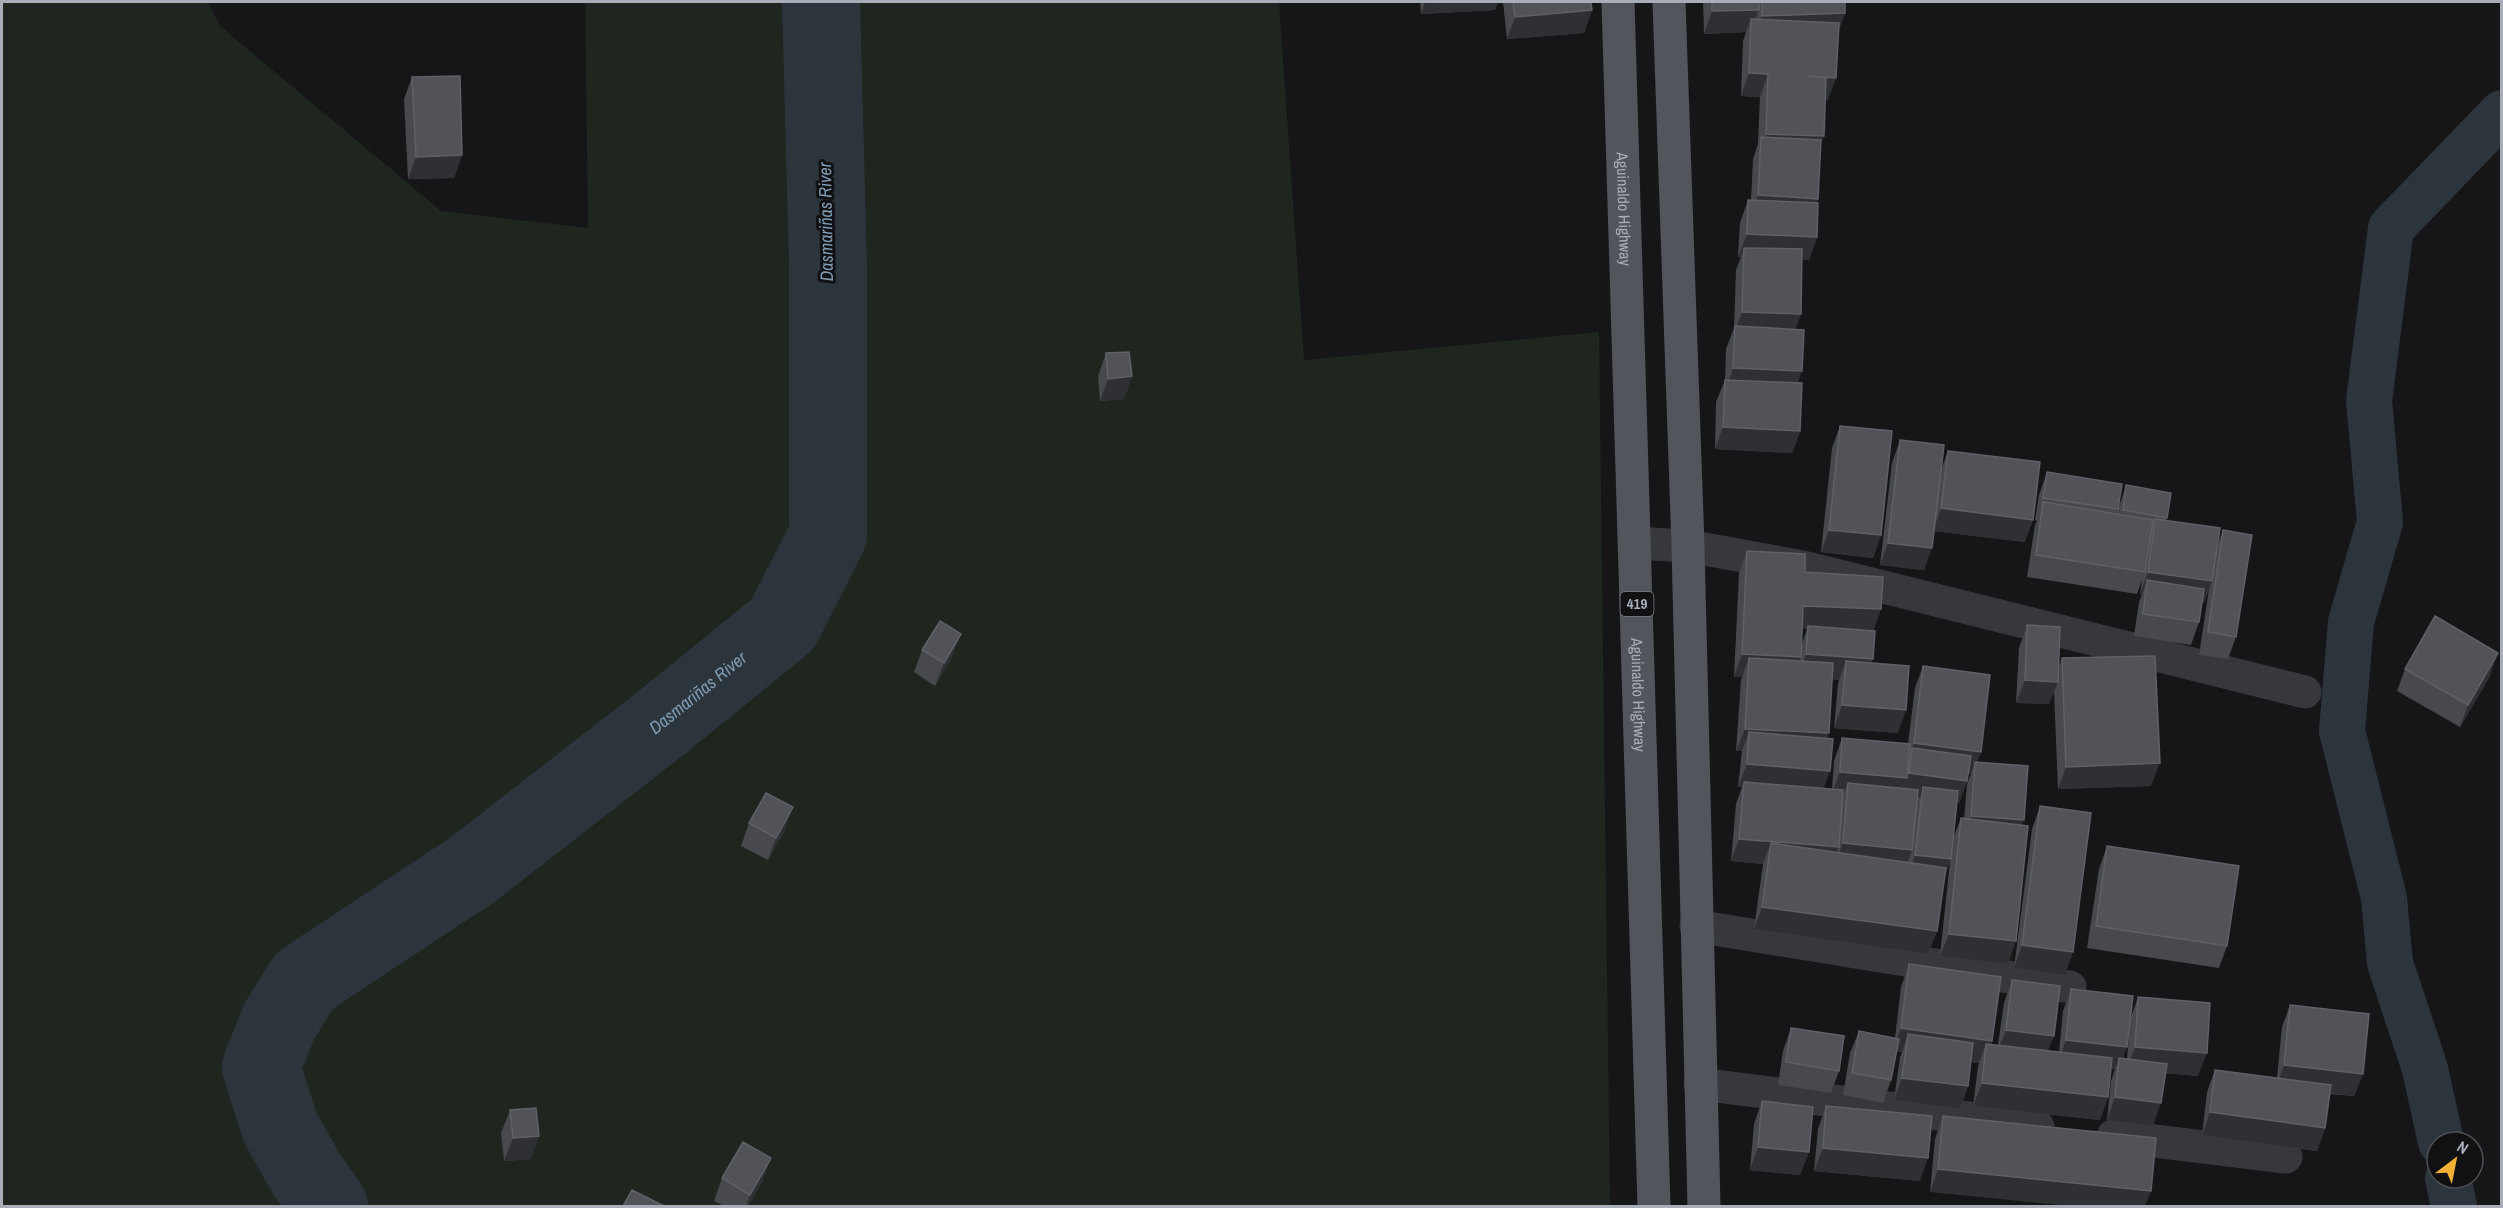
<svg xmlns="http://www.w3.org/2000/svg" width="2503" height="1208" font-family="'Archivo Narrow',sans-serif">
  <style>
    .green { fill: #1e261f }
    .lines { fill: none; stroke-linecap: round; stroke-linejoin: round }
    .canal { stroke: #2c353c; stroke-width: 46 }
    .river { stroke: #2c353c; stroke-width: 78 }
    .minor { stroke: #37383d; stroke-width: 33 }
    .major { stroke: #53555c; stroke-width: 33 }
    .wall { fill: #47494d; fill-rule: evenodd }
    .shaded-wall { fill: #2f3033 }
    .building { fill: #525359; stroke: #5f6168; stroke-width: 1.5 }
    .labels { text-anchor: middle; stroke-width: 6; stroke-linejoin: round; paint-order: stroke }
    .shield { fill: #111113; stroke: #7b7e86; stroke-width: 1.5 }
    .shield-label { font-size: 15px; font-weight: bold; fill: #a8adb8 }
    .street-label { font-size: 16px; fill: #a8adb8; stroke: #111113 }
    .water-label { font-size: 18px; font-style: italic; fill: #7f9bb3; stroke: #111113 }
  </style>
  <rect width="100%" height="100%" fill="#161618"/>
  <path class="green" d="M2 2H208L220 26 441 211 588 228 585 2H1279L1304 360 1599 332 1610 1206H2Z"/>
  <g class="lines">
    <path class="canal" d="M2441 1142 2425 1069 2390 963 2384 898 2342 731 2351 622 2380 522 2369 401 2391 228 2502 113
      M2448 1178 2454 1206"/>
    <path class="river" id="s1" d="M329 1206 307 1175 280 1127 261 1067 279 1022 304 981 472 870 661 723 783 624 828 535V265L821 2"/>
    <path class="minor" d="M1635 543 1688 546 1803 567 2305 692
      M1696 926 2070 987
      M1700 1084 2038 1127
      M2113 1136 2286 1157"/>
    <g class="major">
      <path id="s2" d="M1618 2 1654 1206"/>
      <path d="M1669 2 1688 546 1704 1206"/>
    </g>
  </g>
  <path class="wall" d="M1420 2H1498L1495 10 1421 14Z
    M1503 2H1591L1592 10 1584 33 1507 39Z
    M1703 2H1845V13L1838 33 1828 100H1826L1820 146 1818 199 1816 203 1817 237 1809 260 1802 259 1801 314 1795 329 1800 431 1792 453 1715 449 1716 402 1725 380 1726 349 1734 328 1736 270 1741 257H1738L1740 223 1748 200H1751L1753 159 1758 144 1760 97 1741 96 1743 41 1746 32 1704 34Z
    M412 77 462 155 454 178 408 179 404 99Z
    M1106 353 1132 376 1124 399 1100 401 1098 376Z
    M1840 426 1881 535 1873 558 1821 552 1832 448Z
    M1900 440 1940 473 1948 451 2025 542 1934 531 1924 570 1880 565 1892 463Z
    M2047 472 2119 507 2126 485 2167 518 2166 521 2217 547 2223 530 2236 637 2228 659 2199 655 2209 589 2204 603H2202L2199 622 2191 645 2134 636 2139 602 2142 595 2140 594 2142 580 2137 594 2027 577 2035 525 2037 521 2035 520 2039 495Z
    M1747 551 1805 572 1873 631 1871 663 1898 733 1834 728 1838 684 1839 680 1832 679 1824 789H1832L1834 761 1842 738 1908 744 1915 688 1923 666 1977 762 2022 825 2008 964 1940 956 1950 861 1944 878 1937 931 1928 954 1754 929 1763 864 1731 861 1736 804 1742 787H1738L1742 751H1736L1741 680 1742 677H1734L1739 573ZM1802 628 1807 629 1802 644ZM1968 774H1971L1967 784 1964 819 1961 818 1953 839 1957 803H1959L1967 781Z
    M2027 625 2058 670 2062 658 2151 786 2058 789 2054 691 2049 704 2016 703 2019 648Z
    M922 650 952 657 935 686 914 672Z
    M2405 669 2490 676 2460 727 2397 691Z
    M2040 806 2065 975 2014 968 2032 829Z
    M749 823 785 830 768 860 741 846Z
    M2107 846 2227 946 2219 968 2087 948 2099 869Z
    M1909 964 1992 1041 1991 1045H1998L2004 1003 2012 980 2048 1051 2059 1052 2063 1011 2071 989 2130 1020 2138 997 2198 1076 2165 1073 2153 1126 2107 1120 2111 1081 2115 1069H2111L2108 1097 2100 1120 1973 1106 1978 1067 1979 1063 1971 1062 1968 1086 1960 1109 1894 1100 1900 1057 1902 1052 1896 1051 1891 1080 1883 1103 1843 1095 1850 1053 1859 1031 1895 1038 1901 987ZM2130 1023 2127 1059H2123Z
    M2290 1005 2363 1074 2354 1096 2330 1094 2325 1128 2317 1151 2202 1135 2207 1092 2215 1070 2277 1078 2282 1027Z
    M1791 1028 1839 1071 1831 1093 1778 1085 1783 1051Z
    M1762 1101 1809 1152 1800 1175 1750 1170 1754 1124Z
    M1826 1106 1920 1181 1814 1171 1818 1129Z
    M510 1110 531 1159 504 1161 501 1133Z
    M1943 1116 2156 1138 1930 1192 1935 1139Z
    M722 1178 763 1180 748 1206H724L714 1201Z"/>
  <path class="shaded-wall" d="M1425 2H1498L1495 10 1421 14Z
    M1592 10 1584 33 1507 39 1515 17Z
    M1759 10 1751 31V19L1746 32 1704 34 1712 11Z
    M1845 13 1837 36 1754 39 1762 16Z
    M1749 73 1768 74 1760 97 1741 96Z
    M1808 76 1836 78 1828 100 1800 99Z
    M1766 134 1824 136 1816 158 1760 149Z
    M462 155 454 178 408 179 416 157Z
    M1758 195 1818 199 1810 221 1750 218Z
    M1747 234 1817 237 1809 260 1744 257V248L1741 257H1738Z
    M1742 312 1801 314 1793 337 1734 334Z
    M1733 368 1802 371 1794 394 1725 391Z
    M1132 376 1124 399 1100 401 1108 379Z
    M1723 427 1800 431 1792 453 1715 449Z
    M1941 508 2033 520 2025 542 1933 531Z
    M1829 530 1881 535 1873 558 1821 552Z
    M1888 543 1932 548 1924 570 1880 565Z
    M2148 572 2212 581 2204 603 2145 595 2147 580 2142 595 2140 594Z
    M1803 606 1881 609 1873 632 1808 626 1807 629 1795 628Z
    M961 634 952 657 935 686 944 663Z
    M2498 653 2490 676 2460 727 2468 705Z
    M1742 654 1801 657 1793 680 1749 658 1742 677H1734Z
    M1806 654 1873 659 1865 682 1846 661 1839 680 1798 677Z
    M2025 680 2058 682 2049 704 2016 703Z
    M1842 705 1906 710 1898 733 1834 728Z
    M1745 729 1829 733 1821 756 1749 732 1742 751H1736Z
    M1914 743 1981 752 1975 768V762L1971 774 1910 766 1912 748 1906 765Z
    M2160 763 2151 786 2058 789 2066 767Z
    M1747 764 1830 771 1822 794 1744 782 1742 787H1738Z
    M1840 772 1907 778 1899 800 1848 783 1843 795 1832 794Z
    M1909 773 1967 781 1959 803 1922 798 1923 787 1920 798 1901 795Z
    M793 807 785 830 768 860 776 838Z
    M1971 816 2024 820 2015 843 1963 839Z
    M1739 839 1839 847 1830 870 1771 843 1763 864 1731 861Z
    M1843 843 1912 850 1904 873 1834 866Z
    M1915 855 1951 859 1943 882 1907 877Z
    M1762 907 1937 931 1928 954 1754 929Z
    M1949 934 2016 941 2008 964 1940 956Z
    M2022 945 2073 952 2065 975 2014 968Z
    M1901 1028 1992 1041 1984 1064 1986 1044 1979 1063 1906 1052 1908 1034 1902 1052 1893 1050Z
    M2006 1030 2054 1036 2045 1058 1997 1052Z
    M2066 1040 2127 1047 2119 1070V1058L2115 1069 2058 1063Z
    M2135 1047 2207 1053 2198 1076 2126 1070Z
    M2284 1065 2363 1074 2354 1096 2276 1087Z
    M1902 1078 1968 1086 1960 1109 1894 1100Z
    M1982 1083 2108 1097 2100 1120 1973 1106Z
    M2115 1097 2161 1103 2153 1126 2107 1120Z
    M2210 1112 2325 1128 2317 1151 2202 1135Z
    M539 1136 531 1159 504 1161 513 1138Z
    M1758 1147 1809 1152 1800 1175 1750 1170Z
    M1823 1148 1928 1158 1920 1181 1814 1171Z
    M771 1158 763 1180 748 1206H746L750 1195Z
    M1938 1169 2151 1191 2145 1206H2070L1930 1192Z"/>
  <path class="building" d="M1513 2H1591L1592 10 1515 17Z
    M1712 2H1759V10L1712 11Z
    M1762 2H1845V13L1762 16Z
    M1751 19 1839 23 1836 78 1808 76 1826 78 1824 136 1766 134 1768 74 1749 73Z
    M460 76 462 155 416 157 412 77Z
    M1761 137 1821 140 1818 199 1758 195Z
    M1748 200 1818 203 1817 237 1747 234Z
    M1744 248 1802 249 1801 314 1742 312Z
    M1735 326 1804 330 1802 371 1733 368Z
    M1129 352 1132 376 1108 379 1106 353Z
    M1725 380 1802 383 1800 431 1723 427Z
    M1840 426 1892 431 1881 535 1829 530Z
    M1900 440 1944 445 1932 548 1888 543Z
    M1948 451 2040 462 2033 520 1941 508Z
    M2047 472 2122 484 2118 509 2043 498Z
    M2126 485 2171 493 2167 518 2123 510Z
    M2043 502 2153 520 2145 572 2036 555Z
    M2155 519 2220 528 2212 581 2148 572Z
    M2223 530 2252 535 2236 637 2208 632Z
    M1747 551 1805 554V572L1883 577 1881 609 1803 606 1801 657 1742 654Z
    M2147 580 2204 589 2199 622 2143 614Z
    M2435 616 2498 653 2468 705 2405 669Z
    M940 621 961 634 944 663 922 650Z
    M2027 625 2060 627 2058 682 2025 680Z
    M1808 626 1875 631 1873 659 1806 654Z
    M2155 656 2160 763 2066 767 2062 658Z
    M1749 658 1833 663 1829 733 1745 729Z
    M1846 661 1909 666 1906 710 1842 705Z
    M1923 666 1990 675 1981 752 1914 743Z
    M1749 732 1833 739 1830 771 1747 764Z
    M1842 738 1910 744 1907 778 1840 772Z
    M1912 748 1971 756 1967 781 1909 773Z
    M1975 762 2028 766 2024 820 1971 816Z
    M1744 782 1843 790 1839 847 1739 839Z
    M1848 783 1918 790 1912 850 1843 843Z
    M1923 787 1958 791 1951 859 1915 855Z
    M766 793 793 807 776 838 749 823Z
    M2040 806 2091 813 2073 952 2022 945Z
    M1961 818 2028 826 2016 941 1949 934Z
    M1771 843 1946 868 1937 931 1762 907Z
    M2107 846 2239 866 2227 946 2096 926Z
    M1909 964 2001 977 1992 1041 1901 1028Z
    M2012 980 2060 986 2054 1036 2006 1030Z
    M2071 989 2133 996 2127 1047 2066 1040Z
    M2138 997 2210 1003 2207 1053 2135 1047Z
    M2290 1005 2369 1014 2363 1074 2284 1065Z
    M1791 1028 1844 1036 1839 1071 1786 1062Z
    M1859 1031 1899 1039 1891 1080 1852 1073Z
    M1908 1034 1973 1043 1968 1086 1902 1078Z
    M1986 1044 2112 1058 2108 1097 1982 1083Z
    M2119 1058 2167 1064 2161 1103 2115 1097Z
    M2215 1070 2331 1085 2325 1128 2210 1112Z
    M1762 1101 1813 1107 1809 1152 1758 1147Z
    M1826 1106 1932 1116 1928 1158 1823 1148Z
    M536 1108 539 1136 513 1138 510 1110Z
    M1943 1116 2156 1138 2151 1191 1938 1169Z
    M743 1142 771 1158 750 1195 722 1178Z
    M632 1190 664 1206H623Z"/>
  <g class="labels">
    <rect class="shield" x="1620.5" y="592" width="33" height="24" rx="4.5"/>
    <g class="shield-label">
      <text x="1637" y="609">419</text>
    </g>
    <g class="street-label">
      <text dy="6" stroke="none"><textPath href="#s2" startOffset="207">Aguinaldo Highway</textPath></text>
      <text dy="6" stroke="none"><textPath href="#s2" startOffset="693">Aguinaldo Highway</textPath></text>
    </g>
    <g class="water-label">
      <text transform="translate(826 222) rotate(-91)" y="6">Dasmariñas River</text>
      <text dy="6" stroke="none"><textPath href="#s1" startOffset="741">Dasmariñas River</textPath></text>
    </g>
  </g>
  <rect width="2503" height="1208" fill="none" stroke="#a8adb8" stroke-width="6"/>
  <g transform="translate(2455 1160) rotate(32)"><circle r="28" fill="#111113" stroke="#4d4f55" stroke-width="1.5"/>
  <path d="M0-4.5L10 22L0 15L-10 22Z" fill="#f2b134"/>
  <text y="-9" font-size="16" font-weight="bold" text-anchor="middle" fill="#a8adb8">N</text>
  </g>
</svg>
